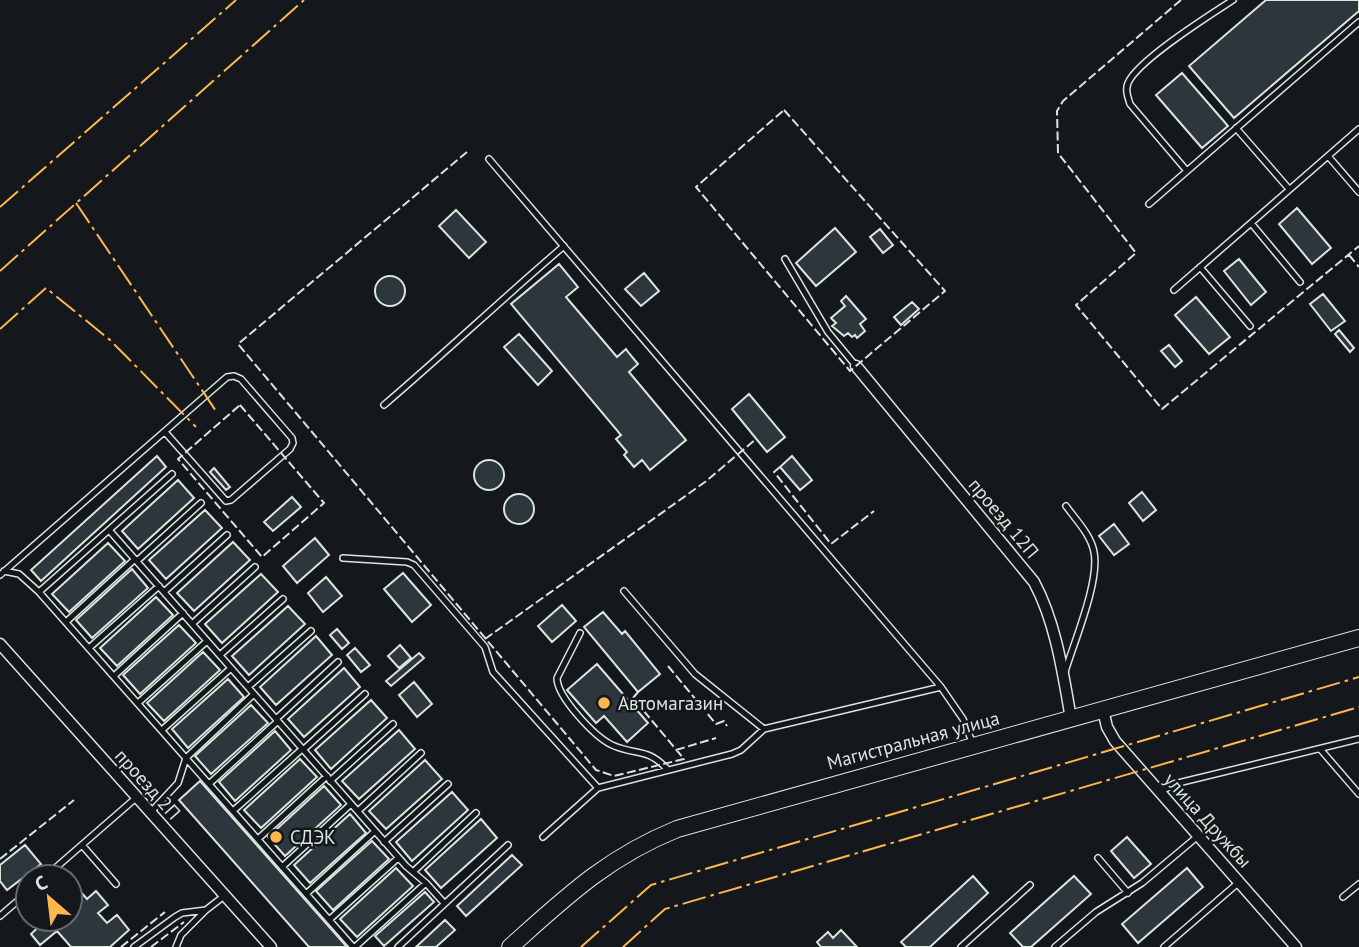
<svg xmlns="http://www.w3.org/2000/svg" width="1359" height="947" font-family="'PT Sans',sans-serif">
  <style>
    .building { fill: #2c363c; stroke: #d8e6dc; stroke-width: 2 }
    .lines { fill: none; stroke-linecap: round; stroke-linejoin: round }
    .lane-casing { stroke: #d8e6dc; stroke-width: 8 }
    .street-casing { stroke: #d8e6dc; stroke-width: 13 }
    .secondary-casing { stroke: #d8e6dc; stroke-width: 18 }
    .lane { stroke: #14181c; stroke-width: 5 }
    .street { stroke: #14181c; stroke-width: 10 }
    .secondary { stroke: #14181c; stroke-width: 16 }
    .fence { stroke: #d8e6dc; stroke-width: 2; stroke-dasharray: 9 3.5; stroke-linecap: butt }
    .power { stroke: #ffb74d; stroke-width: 2; stroke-dasharray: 24 5 3.5 5; stroke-linecap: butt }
    .poi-dot { fill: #ffb74d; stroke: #14181c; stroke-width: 2.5 }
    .labels { text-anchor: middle; stroke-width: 5; stroke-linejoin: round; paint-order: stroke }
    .street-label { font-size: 19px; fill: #d8e6dc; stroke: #14181c }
    .poi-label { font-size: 19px; fill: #d8e6dc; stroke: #14181c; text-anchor: start }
  </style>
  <rect width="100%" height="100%" fill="#14181c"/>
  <path class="building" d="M1266 0H1359V11L1234 118 1189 66Z
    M1182 73 1228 126 1202 148 1156 95Z
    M1297 208 1331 248 1312 264 1279 224Z
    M456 210 486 242 469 258 439 226Z
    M835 228 856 252 816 286 796 263Z
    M880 229 893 245 883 253 870 237Z
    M1239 259 1266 292 1251 305 1224 271Z
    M559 264 578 287 566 297 617 357 626 349 628 352 638 364 629 372 686 440 650 470 642 460 634 467 624 455 627 452 616 439 621 435 511 304Z
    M644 273 659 291 641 306 625 289Z
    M375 291a15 15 0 1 1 30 0a15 15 0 1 1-30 0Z
    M1323 294 1345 321 1331 331 1310 304Z
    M846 296 866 319 860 324 865 331 857 338 855 335 852 337 848 333 844 336 832 326 836 323 831 318 845 306 841 301Z
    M1196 297 1230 337 1209 354 1175 315Z
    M912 302 919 309 901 325 894 317Z
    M1339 330 1354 348 1350 352 1335 334Z
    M519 334 552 371 538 385 504 347Z
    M1169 345 1182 361 1175 367 1161 351Z
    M749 394 785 437 767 452 732 409Z
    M157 456 166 467 41 581 31 570Z
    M792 456 812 480 800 490 780 467Z
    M474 475a15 15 0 1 1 30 0a15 15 0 1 1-30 0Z
    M214 468 230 487 226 490 210 472Z
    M178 480 194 498 138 549 122 531Z
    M1142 492 1156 510 1143 521 1129 503Z
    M504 509a15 15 0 1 1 30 0a15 15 0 1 1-30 0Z
    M292 497 301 507 273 531 264 522Z
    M205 510 222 528 166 579 149 560Z
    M1114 524 1129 544 1114 555 1099 536Z
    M315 538 329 555 297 583 283 566Z
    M233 542 250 560 194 611 177 593Z
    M108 543 125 561 69 612 52 594Z
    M132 569 148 588 92 638 76 620Z
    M403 573 431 605 412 622 384 589Z
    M261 574 278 592 222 643 205 624Z
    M326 577 342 596 323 612 308 593Z
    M156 597 173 615 117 666 100 648Z
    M562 605 576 621 552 642 538 626Z
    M288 606 305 624 249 675 232 656Z
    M603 612 622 634 625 631 660 674 638 692 584 627Z
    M179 625 196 643 140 694 123 675Z
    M337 629 349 643 342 649 330 635Z
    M316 636 332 655 276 705 260 687Z
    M400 645 411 658 399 668 388 656Z
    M355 648 370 665 361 672 347 655Z
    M203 652 220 670 164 721 147 703Z
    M419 653 424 658 391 686 386 681Z
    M597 664 648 723 627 742 604 716 596 723 567 690Z
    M344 668 360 687 304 737 288 719Z
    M228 679 244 697 188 748 172 729Z
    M414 682 432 704 417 717 399 695Z
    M371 700 387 718 331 769 315 750Z
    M251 705 268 723 211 774 195 756Z
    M399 730 415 749 359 799 342 781Z
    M275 731 291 750 235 801 219 782Z
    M300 759 317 777 261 828 244 810Z
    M425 760 442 779 386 829 369 811Z
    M200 781 347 947H309L179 800Z
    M324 786 341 805 285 856 268 837Z
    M452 792 468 810 412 861 396 842Z
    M350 814 366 833 310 883 294 865Z
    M481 819 497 838 441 888 425 870Z
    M1127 837 1151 864 1134 878 1111 851Z
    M372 841 389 859 333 910 316 891Z
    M25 845 41 864 7 890 0 881V865Z
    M512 855 522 865 466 916 457 906Z
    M396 868 413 886 357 937 340 919Z
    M1187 868 1203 887 1138 943 1122 924Z
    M973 876 988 893 930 947H906L901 942Z
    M1074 876 1091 894 1031 947H1023L1010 933Z
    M72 882 87 899 96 891 108 905 98 913 107 923 117 915 129 930 110 947H71L57 931 40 945 31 934 47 919H70V884Z
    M425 892 434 902 384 946 375 936Z
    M445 920 455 930 436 947H416Z
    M841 930 857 947H821L817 942 828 932 833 938Z"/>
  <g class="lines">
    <defs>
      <path id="lane" d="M1236 128 1289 189
        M1328 156 1359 192
        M489 159 941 687 963 719 972 742
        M1187 171 1130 104C1128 97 1125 91 1128 83 1138 60 1210 15 1233 0
        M1149 204 1359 22
        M1251 223 1300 282
        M785 259 828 332 856 366
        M1200 267 1250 326
        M1174 290 1359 129
        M384 405C445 353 503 298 564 246
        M109 530 406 866 426 883 444 903
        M343 558 407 562 414 565 485 647 493 672 598 788 732 754 741 750 764 729 941 687
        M137 561 201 503
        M4 571 19 574 39 592 353 947
        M0 575 227 377 234 376 241 379 292 438 293 443 290 449 231 500 226 501 165 432
        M624 591 695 674 764 729
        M39 592 172 474
        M164 592 227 535
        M66 622 135 559
        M192 624 255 567
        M580 633 557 678C557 697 595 737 612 745 636 756 647 747 667 769
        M89 648 159 586
        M220 655 283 599
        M1065 672C1074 642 1100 581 1094 552 1091 535 1076 520 1066 506
        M114 676 183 613
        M248 687 311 631
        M138 703 207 641
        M276 719 338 662
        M162 730 231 668
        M303 750 365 694
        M1321 750 1359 794
        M330 781 393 724
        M209 784 278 721
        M1160 792 1174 784 1359 739
        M233 811 302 749
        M358 811 421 753
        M150 813 178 783 186 758 254 694
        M543 837 598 788
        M258 839 327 776
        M384 842 448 784
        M82 845 116 884
        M1098 858 1128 893
        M282 867 351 804
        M413 872 476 813
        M45 877 137 797
        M306 894 375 831
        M1343 897 1359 884
        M0 916 28 892
        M329 920 398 858
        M134 947 175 917 182 913 206 910 224 896
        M176 947 181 935 206 910
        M355 947 426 883
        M398 947 508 845
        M961 947 1030 885
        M1055 947 1096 912 1142 883 1198 836
        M1164 947 1238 883"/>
      <path id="street" d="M856 366 1034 582C1056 623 1063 673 1071 719
        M0 644 271 947
        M1103 710 1107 727 1115 741 1296 947"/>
      <path id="secondary" d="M510 947C566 897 606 858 677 829L1359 638"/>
    </defs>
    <use href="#lane" class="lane-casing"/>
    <use href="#street" class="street-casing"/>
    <use href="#secondary" class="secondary-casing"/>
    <use href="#lane" class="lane"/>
    <use href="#street" class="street"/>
    <use href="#secondary" class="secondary"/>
    <path class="fence" d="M1181 0 1063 101 1057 111 1058 153 1136 253 1076 305 1162 409 1359 246
      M784 110 945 291 850 371 696 187Z
      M467 152 238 344 596 770 614 776 684 759 633 698 638 692
      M1349 255 1359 267
      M240 405 324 503 262 557 178 459Z
      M780 467 774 472 831 544 874 511
      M485 639 705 482 756 439
      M668 666 716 724 724 721 727 726
      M676 750 716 738
      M0 859 74 800
      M121 947 165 912
      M151 947 184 922"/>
    <path class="power" d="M76 203 216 411
      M0 207 236 0
      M0 271 304 0
      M0 329 46 288 110 340 196 427
      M581 947 651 885 1359 677
      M623 947 665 909 1359 707"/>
  </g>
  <g class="poi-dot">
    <circle cx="604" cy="703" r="7"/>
    <circle cx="276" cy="837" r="7"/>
  </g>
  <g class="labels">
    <g class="street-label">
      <text transform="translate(1004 518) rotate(50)" y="7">проезд 12П</text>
      <text transform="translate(913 740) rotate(-15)" y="7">Магистральная улица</text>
      <text transform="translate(148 784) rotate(48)" y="7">проезд 2П</text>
      <text transform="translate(1208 820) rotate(48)" y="7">улица Дружбы</text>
    </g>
    <g class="poi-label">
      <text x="618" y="710">Автомагазин</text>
      <text x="290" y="844">СДЭК</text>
    </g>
  </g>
  <g transform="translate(49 898) rotate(332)"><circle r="33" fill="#14181c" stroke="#626a69" stroke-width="2"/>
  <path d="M0-5L12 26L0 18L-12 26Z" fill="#ffb74d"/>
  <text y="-10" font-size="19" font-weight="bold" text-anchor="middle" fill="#d8e6dc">С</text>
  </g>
</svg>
